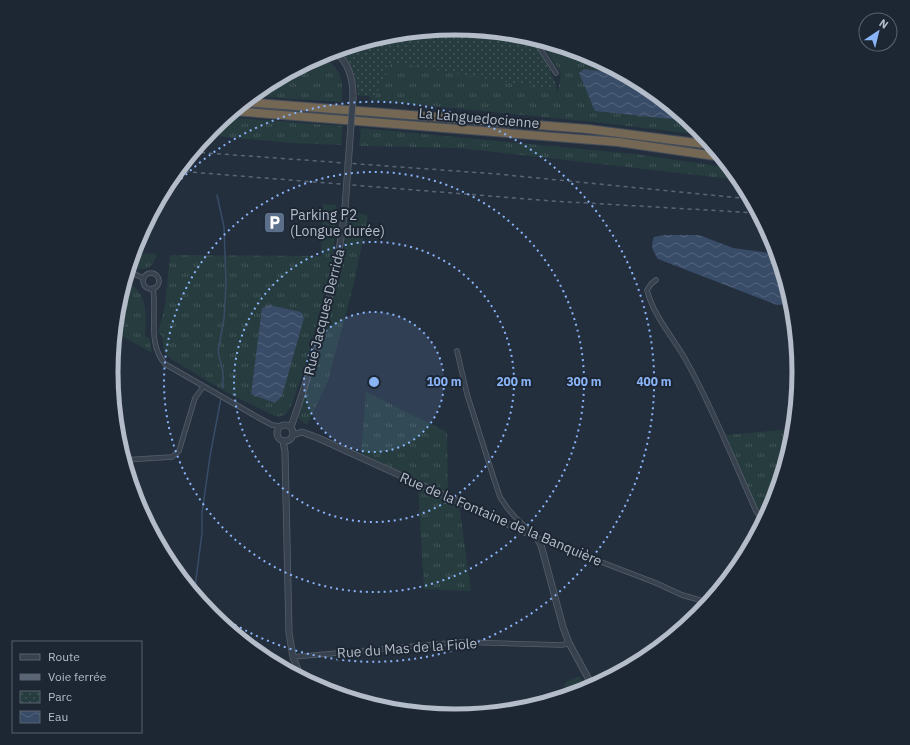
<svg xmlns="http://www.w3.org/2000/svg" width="910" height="745" font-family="'IBM Plex Sans',sans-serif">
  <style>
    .grass { fill: url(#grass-tufts) }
    .park { fill: url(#park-dots) }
    .pitch { fill: #263c3f }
    .water { fill: url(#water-waves) }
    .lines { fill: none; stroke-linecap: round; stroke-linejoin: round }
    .stream { stroke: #394c67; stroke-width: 1.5 }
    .minor-casing { stroke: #565f6c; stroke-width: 5.5 }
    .tertiary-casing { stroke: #565f6c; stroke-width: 7 }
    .motorway-casing { stroke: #434c59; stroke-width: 10 }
    .minor { stroke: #38414e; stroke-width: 4 }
    .tertiary { stroke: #38414e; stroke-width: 5.5 }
    .motorway { stroke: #746855; stroke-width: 8 }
    .rail { stroke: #5a6575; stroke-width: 1.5; stroke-dasharray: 4 4; stroke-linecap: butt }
    .tertiary-bridge-casing { stroke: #565f6c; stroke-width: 7; stroke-linecap: butt }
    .tertiary-bridge { stroke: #38414e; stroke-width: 5.5 }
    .ring { fill: none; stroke: #8ab4f8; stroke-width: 2; stroke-dasharray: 2 4 }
    .labels { text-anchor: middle; stroke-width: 4; stroke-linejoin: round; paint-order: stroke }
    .street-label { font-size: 14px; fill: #b4bcc9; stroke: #1d2633 }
    .poi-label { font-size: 14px; fill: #b4bcc9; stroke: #1d2633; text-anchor: start }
    .rim { fill: none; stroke: #b4bcc9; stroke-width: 5 }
    .centre { fill: #8ab4f8; stroke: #1d2633; stroke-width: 2 }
    .ring-label { font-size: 12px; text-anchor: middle; font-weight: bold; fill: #8ab4f8; stroke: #1d2633; stroke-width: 4; stroke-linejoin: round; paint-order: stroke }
  </style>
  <defs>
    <pattern id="grass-tufts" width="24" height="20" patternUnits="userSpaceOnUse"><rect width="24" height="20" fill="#263c3f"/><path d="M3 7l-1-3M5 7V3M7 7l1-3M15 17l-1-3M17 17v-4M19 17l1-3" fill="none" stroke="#435659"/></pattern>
    <pattern id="park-dots" width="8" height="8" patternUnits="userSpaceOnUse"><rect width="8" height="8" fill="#263c3f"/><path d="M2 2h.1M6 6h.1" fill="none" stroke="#435659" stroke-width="1.8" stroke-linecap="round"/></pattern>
    <pattern id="water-waves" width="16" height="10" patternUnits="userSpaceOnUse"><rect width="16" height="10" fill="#394c67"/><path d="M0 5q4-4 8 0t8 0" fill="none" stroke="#53647b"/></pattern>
  </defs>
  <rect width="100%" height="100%" fill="#242f3e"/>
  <path class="grass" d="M455 28 522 35 547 68 558 92 561 73 538 39 587 54 647 86 704 135 594 122 371 100 360 68 388 35Z
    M323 55C340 70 344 78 342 102L252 96 264 86Z
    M225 117 343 126 341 145 291 143 206 135Z
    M361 128 635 154 731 168 740 180 460 148 359 146Z
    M323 204 336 205C335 220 335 236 334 251 331 273 299 399 287 413 283 416 280 417 275 416L226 392 171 359 164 352 162 336 158 332 165 307 170 255 321 256Z
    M349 210 368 216 353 287 328 381 307 425 298 418 341 267Z
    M133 253 157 254C152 270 144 272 129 266Z
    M125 280C149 294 146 312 145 336L150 339 152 353 115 332 117 305Z
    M366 392 447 432 448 494 361 453Z
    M794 429C791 455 778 496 765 519L754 502 726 435Z
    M418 485 459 503 471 591 424 589Z"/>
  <path class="park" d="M455 28 530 37 541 51 557 86 553 90 400 64 393 60 375 97 358 95C356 77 352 63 339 49L388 35Z"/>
  <path class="pitch" d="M577 677H580L588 690 574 695 566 690 564 686 566 682Z"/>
  <path class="water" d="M584 69 624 74 647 86 689 121 595 111 579 73Z
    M664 235H699L733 248 777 254 790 294C788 302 784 305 777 305L658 259C653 251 650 247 654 237Z
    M269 305 301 312 304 318 282 396 275 403 251 394 262 308Z"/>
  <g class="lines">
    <path class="stream" d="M217 195 224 227 226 284 224 319 218 351 223 372V388
      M194 595 202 533V513L210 456 221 398"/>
    <defs>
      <path id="minor" d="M533 38 556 73
        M128 271 143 278
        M143 281a8 8 0 1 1 16 0a8 8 0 1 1-16 0Z
        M656 280 651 284 647 290C654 318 675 339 688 364 714 411 734 462 756 511L764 523
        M153 288C157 314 147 343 165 364L259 418 272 425 280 426
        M457 351 467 394 494 479 500 497 508 509 516 518 536 537 656 583 682 595 710 603
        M123 460 172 457 179 451 195 398 203 387
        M293 657 460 642 562 645 569 643"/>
      <path id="tertiary" d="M335 51C349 64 353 78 353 97
        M277 433a8 8 0 1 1 16 0a8 8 0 1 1-16 0Z
        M291 427C316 356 337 283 345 208
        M293 435 302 432 318 438 536 537 541 545 563 627 569 643 593 687
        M283 441 285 452 289 633 293 657 302 680"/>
      <path id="motorway" d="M244 102 588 129 712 145
        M233 111 618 142 722 157"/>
    </defs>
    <use href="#minor" class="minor-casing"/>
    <use href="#tertiary" class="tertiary-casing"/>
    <use href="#motorway" class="motorway-casing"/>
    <use href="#minor" class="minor"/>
    <use href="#tertiary" class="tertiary"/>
    <use href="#motorway" class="motorway"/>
    <path class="rail" d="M193 152 497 174 751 199
      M177 171 552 201 758 213"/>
    <defs>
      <path id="tertiary-bridge" d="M345 208 353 97"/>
    </defs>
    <use href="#tertiary-bridge" class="tertiary-bridge-casing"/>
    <use href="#tertiary-bridge" class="tertiary-bridge"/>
  </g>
  <circle cx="374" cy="382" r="70" fill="#8ab4f8" fill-opacity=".12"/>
  <g class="ring">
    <circle cx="374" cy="382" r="70"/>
    <circle cx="374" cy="382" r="140"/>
    <circle cx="374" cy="382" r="210"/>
    <path d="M153 210A280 280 0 1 1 200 601"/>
  </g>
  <defs>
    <symbol id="parking-square" viewBox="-11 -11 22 22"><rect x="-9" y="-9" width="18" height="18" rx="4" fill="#5c6f8a" stroke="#1d2633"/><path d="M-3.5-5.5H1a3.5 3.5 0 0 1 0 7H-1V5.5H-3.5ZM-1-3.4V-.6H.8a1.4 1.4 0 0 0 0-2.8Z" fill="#fff"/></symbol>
  </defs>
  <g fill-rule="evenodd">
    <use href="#parking-square" x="262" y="210" width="25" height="25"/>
  </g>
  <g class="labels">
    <g class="street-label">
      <text transform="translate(479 118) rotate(5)" y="5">La Languedocienne</text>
      <text transform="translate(324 312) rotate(-76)" y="5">Rue Jacques Derrida</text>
      <text transform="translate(501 519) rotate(23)" y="5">Rue de la Fontaine de la Banquière</text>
      <text transform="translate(407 648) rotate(-4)" y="5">Rue du Mas de la Fiole</text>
    </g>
    <g class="poi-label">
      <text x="290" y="220">Parking P2<tspan x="290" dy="16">(Longue durée)</tspan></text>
    </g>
  </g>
  <path d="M0 0H910V745H0ZM118 372a337 337 0 1 1 674 0a337 337 0 1 1-674 0Z" fill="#1d2633" fill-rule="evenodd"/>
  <path class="rim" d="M118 372a337 337 0 1 1 674 0a337 337 0 1 1-674 0Z"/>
  <circle cx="374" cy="382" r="6" class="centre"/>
  <g class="ring-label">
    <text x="444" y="386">100 m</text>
    <text x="514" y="386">200 m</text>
    <text x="584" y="386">300 m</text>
    <text x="654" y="386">400 m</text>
  </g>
  <rect x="12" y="641" width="130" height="92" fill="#1d2633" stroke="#59626f"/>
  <rect x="20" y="654" width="20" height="6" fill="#38414e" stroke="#59626f"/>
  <text x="48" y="661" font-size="12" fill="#b4bcc9">Route</text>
  <rect x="20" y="674" width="20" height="6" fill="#5a6575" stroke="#59626f"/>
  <text x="48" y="681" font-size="12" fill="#b4bcc9">Voie ferrée</text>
  <rect x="20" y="691" width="20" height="12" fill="url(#park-dots)" stroke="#59626f"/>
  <text x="48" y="701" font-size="12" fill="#b4bcc9">Parc</text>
  <rect x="20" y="711" width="20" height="12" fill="url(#water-waves)" stroke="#59626f"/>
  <text x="48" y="721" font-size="12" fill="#b4bcc9">Eau</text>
  <g transform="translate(878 32) rotate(35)"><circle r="19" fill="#1d2633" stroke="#59626f"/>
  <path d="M0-3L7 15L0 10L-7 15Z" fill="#8ab4f8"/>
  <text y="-6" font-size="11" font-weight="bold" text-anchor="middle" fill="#b4bcc9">N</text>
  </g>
</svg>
